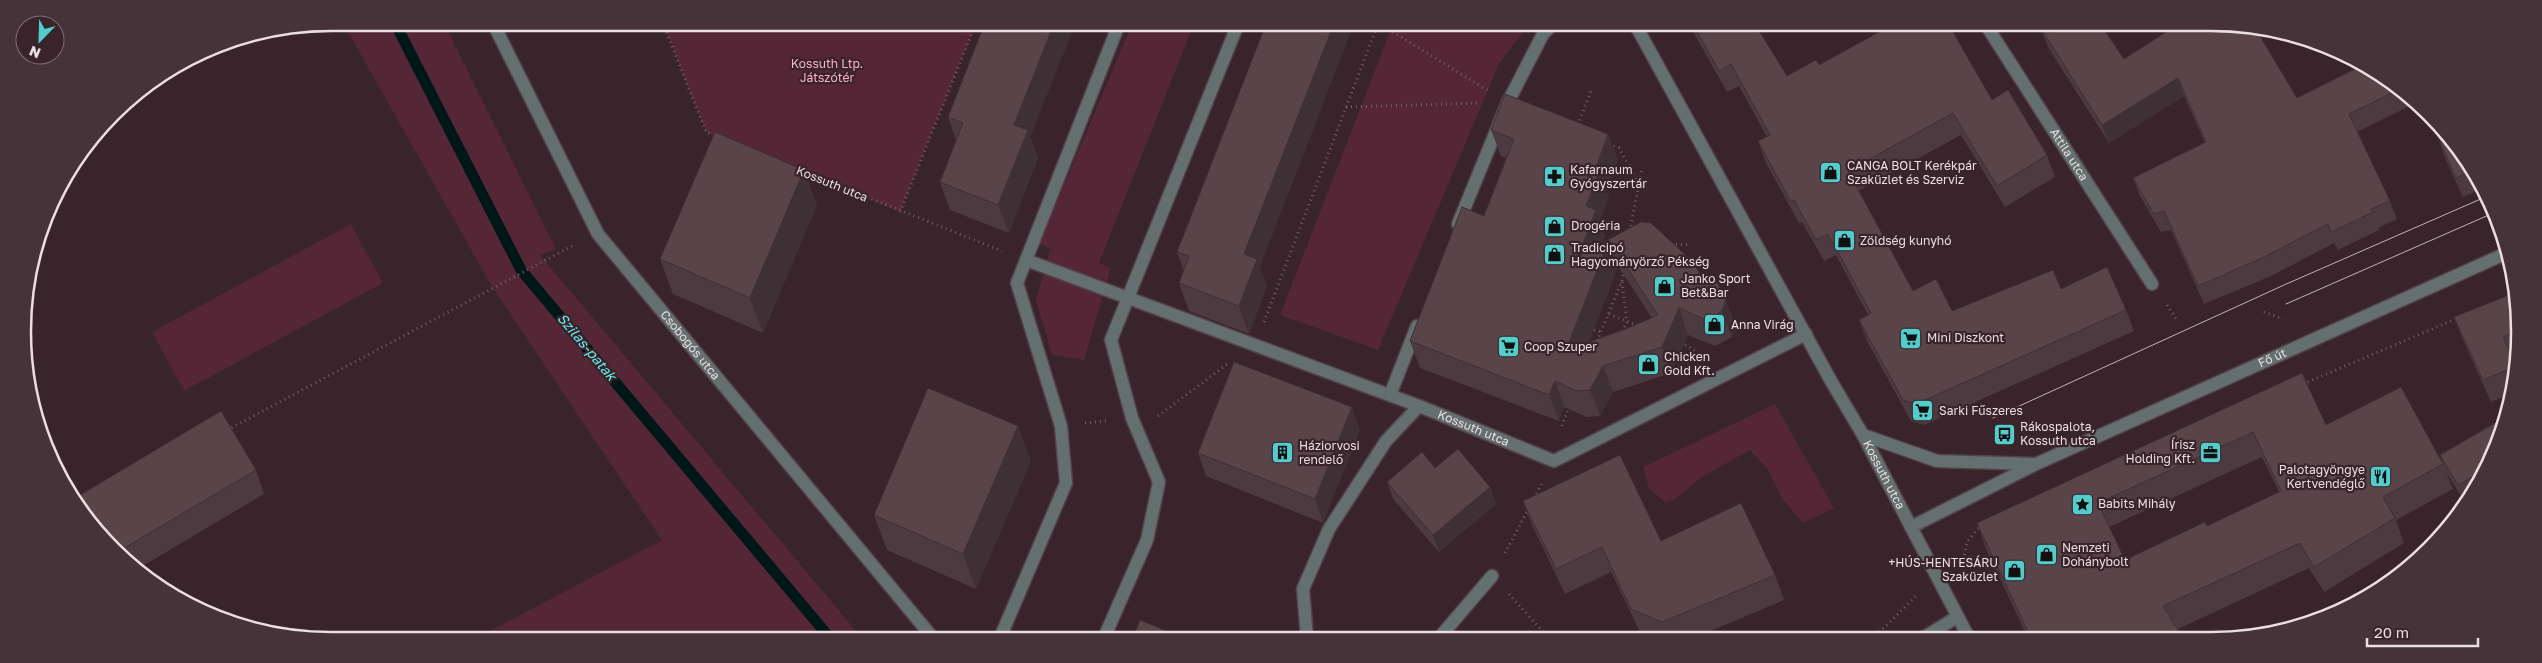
<svg xmlns="http://www.w3.org/2000/svg" width="2542" height="663" font-family="'Golos Text',sans-serif">
  <style>
    .green { fill: #542636 }
    .lines { fill: none; stroke-linecap: round; stroke-linejoin: round }
    .stream { stroke: #001717; stroke-width: 11 }
    .minor-casing { stroke: #554247; stroke-width: 15 }
    .path { stroke: #705e64; stroke-width: 3; stroke-dasharray: 1 4; stroke-linecap: butt }
    .minor { stroke: #646f6f; stroke-width: 12 }
    .tram { stroke: #c1b3b6; stroke-width: 1 }
    .wall { fill: #4d3a40; fill-rule: evenodd }
    .shaded-wall { fill: #3e3034 }
    .building { fill: #59444a; stroke: #3e3034; fill-rule: evenodd }
    .labels { text-anchor: middle; stroke-width: 4.5; stroke-linejoin: round; paint-order: stroke }
    .park-label { font-size: 12px; fill: #ffb0c8; stroke: #38242a }
    .street-label { font-size: 12px; fill: #ebdee1; stroke: #38242a }
    .poi-label { font-size: 12px; fill: #ebdee1; stroke: #38242a; text-anchor: start }
    .water-label { font-size: 14px; font-style: italic; fill: #62edea; stroke: #38242a }
    .rim { fill: none; stroke: #ebdee1; stroke-width: 2.5 }
  </style>
  <rect width="100%" height="100%" fill="#38242a"/>
  <path class="green" d="M343 23H444L556 249 540 255 862 638H477L662 540 490 283Z
    M663 23H976L900 212 706 132Z
    M1132 24H1194L1099 263 1111 268 1084 360 1052 355 1036 300 1050 250 1056 251 1039 244Z
    M1393 24H1529L1499 64 1378 350 1280 315Z
    M351 224 383 283 184 391 152 332Z
    M1775 404 1834 508 1803 523 1783 500 1767 468 1750 450 1702 477 1674 500 1665 502 1649 488 1643 467Z"/>
  <g class="lines">
    <path class="stream" d="M395 23 521 270 830 638"/>
    <defs>
      <g id="minor">
        <path id="s1" d="M493 23 598 234 933 638"/>
        <path id="s2" d="M1635 24 1831 381 1863 435 1969 638"/>
        <path id="s3" d="M1986 25 2152 284"/>
        <path d="M1458 224 1508 102 1543 34 1553 24"/>
        <path id="s4" d="M1026 260 1419 406 1554 461 1806 334"/>
        <path d="M1390 395 1417 326"/>
        <path d="M1863 435 1937 461 2034 464"/>
        <path id="s5" d="M1911 527 2036 464 2509 252"/>
        <path d="M1000 638 1066 483 1061 426 1017 283 1119 24"/>
        <path d="M1104 638 1147 540 1159 482 1132 418 1111 340 1238 24"/>
        <path d="M1307 638 1303 589 1329 529 1386 441 1419 406"/>
        <path d="M1439 638 1492 576"/>
        <path d="M1923 638 1957 617"/>
      </g>
    </defs>
    <use href="#minor" class="minor-casing"/>
    <path class="path" d="M663 23 706 132 717 137
      M1380 24 1487 90
      M1346 107 1481 103
      M1578 125 1592 88
      M1609 144 1619 148 1639 184
      M802 171 1002 251
      M900 212 976 23
      M1630 231 1642 168
      M1671 244 1690 245
      M1622 282 1627 322 1622 332
      M2167 305 2176 319
      M2264 312 2283 319
      M1609 314 1638 326
      M1264 322 1378 24
      M1594 330 1601 332
      M1597 341 1622 281 1624 270
      M1681 342 1697 352 1699 360
      M2303 384 2458 318
      M1158 416 1229 363
      M1085 423 1106 421
      M1562 426 1569 406
      M227 430 574 245
      M1534 498 1542 483
      M1505 553 1529 508
      M1958 562 1964 557 1967 542 1981 525
      M1509 594 1546 635 1547 638
      M1871 638 1887 625 1918 594"/>
    <use href="#minor" class="minor"/>
    <path class="tram" d="M2286 304 2491 214
      M1993 418 2284 285 2483 198"/>
  </g>
  <path class="wall" d="M985 23 1075 24 1030 137 1038 158 1009 233 950 210 940 182 956 140 948 117Z
    M1689 24 1766 25 1758 29 1787 76 1819 65 1992 100 2047 155 2055 177 2005 207 1961 135 1858 191 1913 291 1952 311 2061 289 2126 310 2134 331 1924 425 1911 421 1867 341 1859 320 1868 315 1836 255 1824 261 1802 222 1799 223 1766 163 1758 141 1767 137 1739 86 1727 92Z
    M2038 25H2101L2124 59 2297 98 2355 69 2350 59 2365 64 2412 105 2357 132 2390 201 2397 219 2378 228 2379 230 2338 250 2334 243 2271 276 2204 304 2171 230 2161 232 2140 196 2133 178 2205 143 2184 96 2109 143 2049 49 2043 34Z
    M1491 130 1608 134 1618 160 1606 191 1609 197 1600 220 1605 236 1603 243 1641 222 1701 276 1736 326 1732 337 1715 346 1688 335 1671 373 1613 392 1600 416 1587 417 1564 407 1559 421 1420 368 1410 341 1484 216 1506 158 1501 156ZM1618 266 1652 318 1626 329 1589 342Z
    M2438 137 2456 144 2479 190 2463 197 2444 156Z
    M817 205 763 333 673 294 660 259Z
    M1177 252 1260 267 1267 286 1249 334 1189 311 1179 283 1184 271Z
    M2512 294 2516 356 2513 358 2516 366 2517 372 2510 394 2491 402 2462 338 2454 317Z
    M2302 373 2326 425 2443 464 2453 489 2396 520 2404 543 2324 592 2309 568 2178 629 2183 638H2028L1986 549 1977 523ZM2262 457 2279 492 2207 526 2125 560 2109 527Z
    M1360 430 1323 523 1206 476 1198 453Z
    M2440 455 2488 468 2464 501 2446 472Z
    M1031 461 976 589 887 550 874 515Z
    M1435 468 1490 487 1496 504 1439 552 1393 499 1387 482Z
    M256 470 264 494 141 567 87 520Z
    M1523 501 1661 541 1775 575 1784 600 1694 638H1649L1641 634 1611 572 1565 594 1533 527Z"/>
  <path class="shaded-wall" d="M1054 24H1075L1030 137 1038 158 1009 233 998 205 1014 125Z
    M1334 24H1354L1260 267 1267 286 1249 334 1239 306 1244 254Z
    M2178 78 2184 96 2109 143 2102 125Z
    M1608 134 1618 160 1606 191 1609 197 1600 220 1605 236 1588 282 1578 256 1586 206 1595 170Z
    M804 170 817 205 763 333 750 298Z
    M1609 240 1618 266 1576 376 1566 350Z
    M1726 300 1736 326 1732 337 1722 311Z
    M1679 308 1688 335 1671 373 1662 347Z
    M1603 366 1613 392 1600 416 1590 390Z
    M1555 381 1564 407 1559 421 1549 395Z
    M1352 407 1360 430 1323 523 1315 499Z
    M1018 426 1031 461 976 589 963 554Z
    M1490 487 1496 504 1439 552 1433 535Z"/>
  <path class="building" d="M985 23 1054 24 1014 125 1028 130 998 205 940 182 963 123 948 117Z
    M1266 24H1334L1244 254 1257 259 1239 306 1179 283 1189 256 1177 252Z
    M1693 24H1755L1787 76 1816 60 1819 65 1892 25H1949L1992 100 2008 90 2047 155 1997 186 1953 113 1848 171 1913 291 1936 279 1952 311 2053 270 2061 289 2107 267 2126 310 1916 404 1903 400 1859 320 1871 313 1828 234 1816 240 1794 200 1791 202 1758 141 1770 135 1731 64 1719 71Z
    M2042 25H2101L2124 59 2177 25H2251L2254 26 2297 98 2357 68 2353 60 2365 64 2396 91 2349 114 2390 201 2371 209 2373 212 2331 232 2328 224 2264 257 2198 286 2164 211 2154 214 2133 178 2206 142 2178 78 2102 125 2042 30 2045 29Z
    M1505 94 1608 134 1595 170 1599 171 1586 206 1596 210 1578 256 1641 222 1651 223 1693 262 1701 276 1716 280 1726 300 1722 311 1706 320 1679 308 1662 347 1603 366 1590 390 1577 391 1555 381 1549 395 1410 341 1462 207 1484 216 1514 139 1491 130ZM1609 240 1658 315 1626 329 1566 350Z
    M715 132 804 170 750 298 660 259Z
    M2445 134 2456 144 2470 172 2456 178 2438 137Z
    M2512 294 2514 332 2503 337 2516 366 2483 380 2454 317Z
    M1234 362 1352 407 1315 499 1198 453Z
    M2302 373 2326 425 2401 387 2443 464 2383 497 2395 518 2314 567 2300 543 2163 606 2183 638H2031L1977 523ZM2253 432 2281 491 2207 526 2205 522 2125 560 2098 503Z
    M928 388 1018 426 963 554 874 515Z
    M221 411 256 470 121 550 87 520 75 498Z
    M2502 419 2488 468 2458 485 2440 455Z
    M1458 449 1490 487 1433 535 1387 482 1422 452 1435 468Z
    M1620 455 1661 541 1741 503 1775 575 1662 622 1631 609 1602 547 1556 569 1523 501Z
    M1140 620 1183 638H1133Z"/>
  <defs>
    <symbol id="shop-square" viewBox="-11 -11 22 22"><rect x="-9" y="-9" width="18" height="18" rx="4" fill="#53cdcb" stroke="#38242a"/><path d="M-5-2.5h2.3a2.7 3.5 0 0 1 5.4 0H5L5.5 6h-11ZM-1.5-2.5h3a1.5 2.3 0 0 0-3 0Z" fill="#111"/></symbol>
    <symbol id="pharmacy-square" viewBox="-11 -11 22 22"><rect x="-9" y="-9" width="18" height="18" rx="4" fill="#53cdcb" stroke="#38242a"/><path d="M-2-6h4v4h4v4h-4v4h-4v-4h-4v-4h4Z" fill="#111"/></symbol>
    <symbol id="supermarket-square" viewBox="-11 -11 22 22"><rect x="-9" y="-9" width="18" height="18" rx="4" fill="#53cdcb" stroke="#38242a"/><path d="M-6-5.5h2.5l.6 2H6L4.5 2H-2.5L-4.4-4H-6ZM-1.5 3.2a1.3 1.3 0 1 0 .1 0ZM3 3.2a1.3 1.3 0 1 0 .1 0Z" fill="#111"/></symbol>
    <symbol id="bus-square" viewBox="-11 -11 22 22"><rect x="-9" y="-9" width="18" height="18" rx="4" fill="#53cdcb" stroke="#38242a"/><path d="M-5-6H5V4H4V6H2V4H-2V6H-4V4H-5ZM-3.5-4V0h7V-4ZM-3.5 1.2v1.5H-2V1.2ZM2 1.2v1.5H3.5V1.2Z" fill="#111"/></symbol>
    <symbol id="office-square" viewBox="-11 -11 22 22"><rect x="-9" y="-9" width="18" height="18" rx="4" fill="#53cdcb" stroke="#38242a"/><path d="M-6-3h4V-5.5h4V-3h4V5H-6ZM-1-4.5V-3h2v-1.5ZM-6 0V1H6V0Z" fill="#111"/></symbol>
    <symbol id="building-square" viewBox="-11 -11 22 22"><rect x="-9" y="-9" width="18" height="18" rx="4" fill="#53cdcb" stroke="#38242a"/><path d="M-4-6H4V6H1V3H-1V6H-4ZM-2.5-4.3h1.7v1.8h-1.7ZM.8-4.3h1.7v1.8H.8ZM-2.5-1h1.7V.8h-1.7ZM.8-1h1.7V.8H.8Z" fill="#111"/></symbol>
    <symbol id="restaurant-square" viewBox="-11 -11 22 22"><rect x="-9" y="-9" width="18" height="18" rx="4" fill="#53cdcb" stroke="#38242a"/><path d="M-5-6h1v4h1v-4h1v4h1v-4h1v5L-1.5 .5V6h-2V.5L-5-1ZM5-6V6H3V1.5H1.5Q1.5-4 5-6Z" fill="#111"/></symbol>
    <symbol id="sight-square" viewBox="-11 -11 22 22"><rect x="-9" y="-9" width="18" height="18" rx="4" fill="#53cdcb" stroke="#38242a"/><path d="M0-6L1.8-2.2L6-1.7L2.9 1.2L3.7 5.4L0 3.3L-3.7 5.4L-2.9 1.2L-6-1.7L-1.8-2.2Z" fill="#111"/></symbol>
  </defs>
  <g fill-rule="evenodd">
    <use href="#shop-square" x="1818" y="160" width="25" height="25"/>
    <use href="#pharmacy-square" x="1542" y="164" width="25" height="25"/>
    <use href="#shop-square" x="1542" y="214" width="25" height="25"/>
    <use href="#shop-square" x="1832" y="228" width="25" height="25"/>
    <use href="#shop-square" x="1542" y="242" width="25" height="25"/>
    <use href="#shop-square" x="1652" y="274" width="25" height="25"/>
    <use href="#shop-square" x="1702" y="312" width="25" height="25"/>
    <use href="#supermarket-square" x="1898" y="326" width="25" height="25"/>
    <use href="#supermarket-square" x="1496" y="334" width="25" height="25"/>
    <use href="#shop-square" x="1636" y="352" width="25" height="25"/>
    <use href="#supermarket-square" x="1910" y="398" width="25" height="25"/>
    <use href="#bus-square" x="1992" y="422" width="25" height="25"/>
    <use href="#office-square" x="2198" y="440" width="25" height="25"/>
    <use href="#building-square" x="1270" y="440" width="25" height="25"/>
    <use href="#restaurant-square" x="2368" y="464" width="25" height="25"/>
    <use href="#sight-square" x="2070" y="492" width="25" height="25"/>
    <use href="#shop-square" x="2034" y="542" width="25" height="25"/>
    <use href="#shop-square" x="2002" y="558" width="25" height="25"/>
  </g>
  <g class="labels">
    <g class="park-label">
      <text x="827" y="68">Kossuth Ltp.<tspan x="827" dy="14">Játszótér</tspan></text>
    </g>
    <g class="street-label">
      <text dy="4" stroke="none"><textPath href="#s3" startOffset="154">Attila utca</textPath></text>
      <text transform="translate(832 184) rotate(22)" y="4">Kossuth utca</text>
      <text dy="4" stroke="none"><textPath href="#s1" startOffset="380">Csobogós utca</textPath></text>
      <text dy="4" stroke="none"><textPath href="#s5" startOffset="399">Fő út</textPath></text>
      <text dy="4" stroke="none"><textPath href="#s4" startOffset="478">Kossuth utca</textPath></text>
      <text dy="4" stroke="none"><textPath href="#s2" startOffset="515">Kossuth utca</textPath></text>
    </g>
    <g class="poi-label">
      <text x="1847" y="170">CANGA BOLT Kerékpár<tspan x="1847" dy="14">Szaküzlet és Szerviz</tspan></text>
      <text x="1570" y="174">Kafarnaum<tspan x="1570" dy="14">Gyógyszertár</tspan></text>
      <text x="1571" y="230">Drogéria</text>
      <text x="1860" y="245">Zöldség kunyhó</text>
      <text x="1571" y="252">Tradicipó<tspan x="1571" dy="14">Hagyományörző Pékség</tspan></text>
      <text x="1681" y="283">Janko Sport<tspan x="1681" dy="14">Bet&amp;Bar</tspan></text>
      <text x="1731" y="329">Anna Virág</text>
      <text x="1927" y="342">Mini Diszkont</text>
      <text x="1524" y="351">Coop Szuper</text>
      <text x="1664" y="361">Chicken<tspan x="1664" dy="14">Gold Kft.</tspan></text>
      <text x="1939" y="415">Sarki Fűszeres</text>
      <text x="2020" y="431">Rákospalota,<tspan x="2020" dy="14">Kossuth utca</tspan></text>
      <text x="2195" y="449" text-anchor="end">Írisz<tspan x="2195" dy="14">Holding Kft.</tspan></text>
      <text x="1299" y="450">Háziorvosi<tspan x="1299" dy="14">rendelő</tspan></text>
      <text x="2365" y="474" text-anchor="end">Palotagyöngye<tspan x="2365" dy="14">Kertvendéglő</tspan></text>
      <text x="2098" y="508">Babits Mihály</text>
      <text x="2062" y="552">Nemzeti<tspan x="2062" dy="14">Dohánybolt</tspan></text>
      <text x="1998" y="567" text-anchor="end">+HÚS-HENTESÁRU<tspan x="1998" dy="14">Szaküzlet</tspan></text>
    </g>
    <g class="water-label">
      <text transform="translate(587 347) rotate(50)" y="5">Szilas-patak</text>
    </g>
  </g>
  <path d="M0 0H2542V663H0ZM331 31H2211A300 300 0 0 1 2511 331V332A300 300 0 0 1 2211 632H331A300 300 0 0 1 31 332V331A300 300 0 0 1 331 31Z" fill="#463339" fill-rule="evenodd"/>
  <path class="rim" d="M331 31H2211A300 300 0 0 1 2511 331V332A300 300 0 0 1 2211 632H331A300 300 0 0 1 31 332V331A300 300 0 0 1 331 31Z"/>
  <g transform="translate(40 40) rotate(203)"><circle r="24" fill="#38242a" stroke="#806e73"/>
  <path d="M0-4L9 19L0 12L-9 19Z" fill="#53cdcb"/>
  <text y="-8" font-size="14" font-weight="bold" text-anchor="middle" fill="#ebdee1">N</text>
  </g>
  <path d="M2367 638v8h111v-8" fill="none" stroke="#ebdee1" stroke-width="2.5"/>
  <text x="2374" y="638" font-size="15" fill="#ebdee1" stroke="#38242a" stroke-width="4" paint-order="stroke">20 m</text>
</svg>
